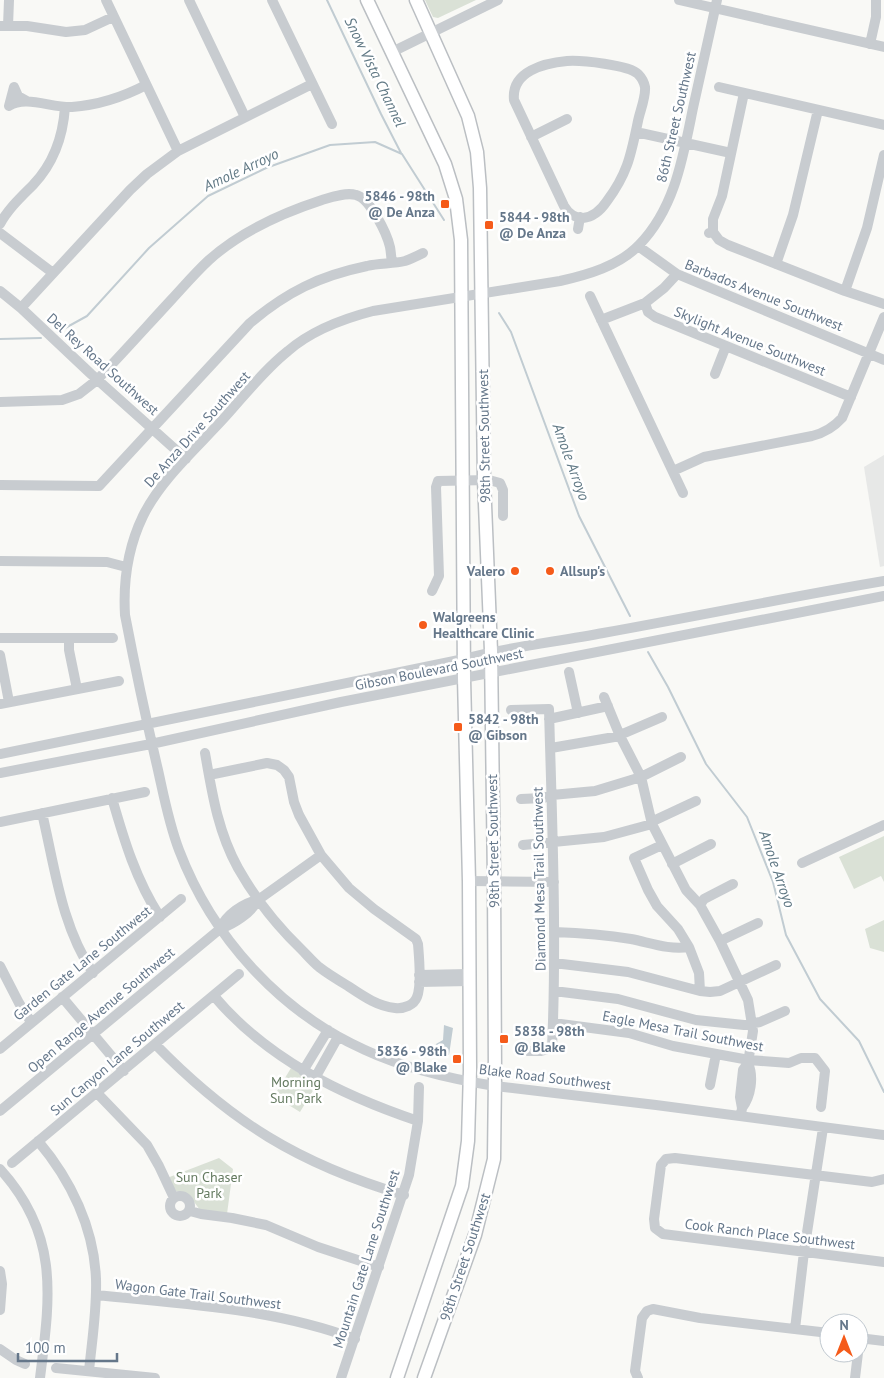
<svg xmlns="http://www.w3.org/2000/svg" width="884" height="1378" font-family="'PT Sans',sans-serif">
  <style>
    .built { fill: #e7e8e7 }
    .green { fill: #dae1d6 }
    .water { fill: #c1ccd2 }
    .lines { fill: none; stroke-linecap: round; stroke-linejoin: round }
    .stream { stroke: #c1ccd2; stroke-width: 2 }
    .major-casing { stroke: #bbbfc3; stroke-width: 15 }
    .minor { stroke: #c8ccd0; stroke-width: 10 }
    .major { stroke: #fff; stroke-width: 12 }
    .poi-dot { fill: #f55b1a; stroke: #fff; stroke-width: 2 }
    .labels { text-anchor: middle; stroke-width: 5; stroke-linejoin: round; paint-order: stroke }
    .street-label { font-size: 14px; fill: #65778a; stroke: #fff }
    .poi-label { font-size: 14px; font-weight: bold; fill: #65778a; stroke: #fff; text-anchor: start }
    .park-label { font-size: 14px; fill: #647a60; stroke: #fff }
    .water-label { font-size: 15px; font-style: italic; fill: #617985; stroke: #fff }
  </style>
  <rect width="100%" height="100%" fill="#f9f9f6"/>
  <path class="built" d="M884 455V566L880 567 864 467Z"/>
  <path class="green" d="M425 0H476L438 18 433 17Z
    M884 836V882L881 876 854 889 839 857Z
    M884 920V952L870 948 865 929Z
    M291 1068 317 1084 300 1112 274 1096Z
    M219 1158 233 1169 227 1214 200 1210 189 1195 176 1191 167 1178Z"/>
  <path class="water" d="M444 1025 453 1028 449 1055 434 1054 436 1044 443 1040Z"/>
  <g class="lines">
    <path class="stream" d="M327 0 381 114 401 153
      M499 313 511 332 579 516 630 616
      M58 332 87 316 149 248 208 196 266 168 330 145 375 142 402 154 444 220
      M0 339 41 338
      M648 652 668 687 706 764 747 817 773 882 786 935 820 999 859 1041 884 1092"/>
    <defs>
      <path id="major" d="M367 0 445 164 456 199 461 240 464 678 469 881 470 1070 468 1141 462 1186 397 1378
        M416 0 468 116 477 152 480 188 484 480 491 651 494 882 495 1075 494 1159 475 1235 424 1378"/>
    </defs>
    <use href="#major" class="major-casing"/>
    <path class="minor" d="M106 0 178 151
      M189 0 245 117
      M272 0 332 124
      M679 0 884 47
      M717 0C709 36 701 72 693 108 683 157 675 208 639 245 619 266 587 275 560 281L373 311C342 319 312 330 288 351 264 370 245 395 225 417 198 447 161 479 143 516 128 547 123 580 125 615 135 667 146 719 158 770 164 797 169 824 179 850 212 937 280 1012 365 1050 406 1069 451 1079 495 1086L656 1105 884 1135
      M0 26H27L66 32 85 30 113 17
      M8 26 9 0
      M870 44 876 17V0
      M392 52 498 0
      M567 61C581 60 629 65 638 74 641 77 644 82 645 87 646 97 640 111 638 121 631 154 628 173 607 201 601 210 594 217 583 218 575 218 568 213 564 206L514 100C511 71 545 63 567 61Z
      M719 87 884 125
      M27 101 18 96 14 87 9 106C25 95 52 108 72 107 99 105 123 97 146 85
      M636 132 731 153
      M531 137 567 119
      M0 224C8 209 21 197 33 185 54 163 63 137 65 107
      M578 229 580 217
      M713 232V219L722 196 744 93
      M0 233 53 273
      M709 233 713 232 719 240 728 245 845 291 884 304
      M638 246 677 274 884 360
      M776 264 793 215 818 110
      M0 291 21 308 91 374 186 459
      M845 291 867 228 884 155
      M590 296 683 493
      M645 303 648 312 655 317 851 397
      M21 308 130 190 147 174 178 151 312 84
      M601 320 645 303 664 288 677 274
      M715 374 726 346
      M0 402 62 400 79 394 97 380C123 353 147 326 172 299 184 286 196 272 209 260 241 231 282 213 322 200 332 197 346 192 356 195 370 198 387 234 390 247 391 252 391 257 392 262
      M673 471 704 457 812 436C824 433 833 428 842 418L884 317
      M0 485 99 486 250 323C287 292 319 276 367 266 379 263 393 264 405 261 411 259 417 256 423 253
      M0 561 107 562 126 567
      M432 591 439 576 436 487 438 481 489 480 500 483 503 490V516
      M0 638H113
      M69 638V650L77 689
      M0 655 9 702
      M569 672 578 713
      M604 697 620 736 641 777 652 824 686 890 700 905 720 941 748 1000 753 1031 748 1063 743 1070 740 1097 742 1108 741 1115
      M0 704 119 681
      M511 710 549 709C552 822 557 935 552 1048L541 1051H522
      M549 719 608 706
      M620 735 662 717
      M551 748 620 736
      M205 753C212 793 218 832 238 868 255 898 276 925 301 949 307 955 313 962 319 967 328 974 338 980 348 986 363 996 377 1006 395 1008 404 1009 414 1005 417 997 422 985 419 957 418 944L416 939 374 909 349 888 321 855 299 815 294 802 289 777 284 770 277 765 267 763 209 775
      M0 754 464 659C510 646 557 642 603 633 697 616 790 597 884 581
      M0 773 151 744 341 702 884 596
      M112 798C124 840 136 880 160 917
      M521 799 543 798 552 795 595 791 641 777 681 757
      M42 813C55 868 61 925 93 973
      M0 822 145 792
      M651 822 696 801
      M523 845 604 837 652 824
      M662 845 634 858 648 890 657 906 678 929 689 947 699 973 700 991
      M802 863 884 825
      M672 864 711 844
      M469 881 554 882
      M700 905 704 899 733 884
      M220 929C226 915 243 903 258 900L321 855
      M554 932C580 933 606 935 631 939 651 943 669 950 689 947
      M720 941 758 923
      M554 963 628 972 700 991 710 992 720 991 776 965
      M0 966 19 1003 31 1022
      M419 975 469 974
      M419 982 469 981
      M554 991 618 999 696 1020 744 1025 760 1022 785 1011
      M214 996C267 1059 341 1095 418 1121
      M62 997 124 1071
      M553 1023 629 1033 673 1046 749 1060 789 1063 801 1058H815L825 1071 821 1107
      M155 1044C231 1122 299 1164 404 1195
      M0 1049 181 899
      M303 1071 328 1030
      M315 1078 338 1037
      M710 1085 716 1054
      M97 1093 147 1145 159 1166 174 1198
      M742 1108C751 1096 754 1077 748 1063
      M0 1111 220 929C234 924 251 913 258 900
      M38 1141C71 1180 94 1228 96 1279 97 1310 92 1340 89 1371
      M12 1163 239 974
      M0 1169C60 1235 50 1297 40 1378
      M884 1179 872 1182 675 1158 666 1159 661 1165 654 1219 655 1228 663 1234 884 1262
      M170 1206a10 10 0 1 1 20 0a10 10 0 1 1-20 0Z
      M190 1211 201 1214 232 1218 266 1225 318 1247 379 1267
      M0 1271 2 1284 0 1310
      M96 1295C183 1304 272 1308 355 1339
      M795 1329 804 1252 823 1128
      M859 1338 884 1341
      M0 1349 16 1360 25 1364
      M56 1368 155 1378
      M341 1378 409 1175 418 1121 419 1087
      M638 1378 635 1371 642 1318 647 1311 653 1309 700 1318 829 1333
      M855 1378 858 1353"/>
    <use href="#major" class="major"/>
  </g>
  <g class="poi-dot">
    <rect x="440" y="199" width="10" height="10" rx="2.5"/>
    <rect x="484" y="220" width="10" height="10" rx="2.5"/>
    <circle cx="515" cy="571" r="5"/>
    <circle cx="550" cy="571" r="5"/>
    <circle cx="423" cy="625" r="5"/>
    <rect x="453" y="722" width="10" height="10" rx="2.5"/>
    <rect x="499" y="1034" width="10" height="10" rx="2.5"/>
    <rect x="452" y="1054" width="10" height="10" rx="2.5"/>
  </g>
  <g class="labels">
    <g class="street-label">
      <text transform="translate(676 117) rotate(-77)" y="5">86th Street Southwest</text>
      <text transform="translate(764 295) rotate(22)" y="5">Barbados Avenue Southwest</text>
      <text transform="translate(750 341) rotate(22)" y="5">Skylight Avenue Southwest</text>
      <text transform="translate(103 364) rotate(42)" y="5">Del Rey Road Southwest</text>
      <text transform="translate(197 429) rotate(-48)" y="5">De Anza Drive Southwest</text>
      <text transform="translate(484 436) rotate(-91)" y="5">98th Street Southwest</text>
      <text transform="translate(439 669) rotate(-11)" y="5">Gibson Boulevard Southwest</text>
      <text transform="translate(493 841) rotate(-91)" y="5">98th Street Southwest</text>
      <text transform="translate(539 879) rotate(-91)" y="5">Diamond Mesa Trail Southwest</text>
      <text transform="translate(82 963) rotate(-39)" y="5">Garden Gate Lane Southwest</text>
      <text transform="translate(101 1010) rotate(-40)" y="5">Open Range Avenue Southwest</text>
      <text transform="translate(683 1031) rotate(11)" y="5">Eagle Mesa Trail Southwest</text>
      <text transform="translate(117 1058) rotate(-40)" y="5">Sun Canyon Lane Southwest</text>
      <text transform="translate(545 1077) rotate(7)" y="5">Blake Road Southwest</text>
      <text transform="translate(770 1234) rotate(7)" y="5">Cook Ranch Place Southwest</text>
      <text transform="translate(465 1257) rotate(-72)" y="5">98th Street Southwest</text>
      <text transform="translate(366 1259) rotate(-72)" y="5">Mountain Gate Lane Southwest</text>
      <text transform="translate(198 1294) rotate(7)" y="5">Wagon Gate Trail Southwest</text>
    </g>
    <g class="poi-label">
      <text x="435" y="201" text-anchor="end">5846 - 98th<tspan x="435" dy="16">@ De Anza</tspan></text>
      <text x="499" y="222">5844 - 98th<tspan x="499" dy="16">@ De Anza</tspan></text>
      <text x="505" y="576" text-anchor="end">Valero</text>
      <text x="560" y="576">Allsup's</text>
      <text x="433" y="622">Walgreens<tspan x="433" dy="16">Healthcare Clinic</tspan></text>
      <text x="468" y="724">5842 - 98th<tspan x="468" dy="16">@ Gibson</tspan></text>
      <text x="514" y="1036">5838 - 98th<tspan x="514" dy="16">@ Blake</tspan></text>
      <text x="447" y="1056" text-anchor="end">5836 - 98th<tspan x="447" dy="16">@ Blake</tspan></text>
    </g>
    <g class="park-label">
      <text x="296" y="1087">Morning<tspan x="296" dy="16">Sun Park</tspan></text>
      <text x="209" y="1182">Sun Chaser<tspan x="209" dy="16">Park</tspan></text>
    </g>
    <g class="water-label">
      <text transform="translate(375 72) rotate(64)" y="5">Snow Vista Channel</text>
      <text transform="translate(241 170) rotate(-25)" y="5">Amole Arroyo</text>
      <text transform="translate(571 462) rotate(70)" y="5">Amole Arroyo</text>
      <text transform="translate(777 869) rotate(71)" y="5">Amole Arroyo</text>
    </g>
  </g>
  <g transform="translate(844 1338)"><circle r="24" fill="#ffffff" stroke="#c1c9d0"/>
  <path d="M0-4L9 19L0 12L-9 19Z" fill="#f55b1a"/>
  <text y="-8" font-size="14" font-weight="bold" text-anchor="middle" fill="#65778a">N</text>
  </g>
  <path d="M18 1353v8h99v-8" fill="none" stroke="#65778a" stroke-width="2.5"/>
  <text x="25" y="1353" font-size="15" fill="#65778a" stroke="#ffffff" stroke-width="4" paint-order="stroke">100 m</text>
</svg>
